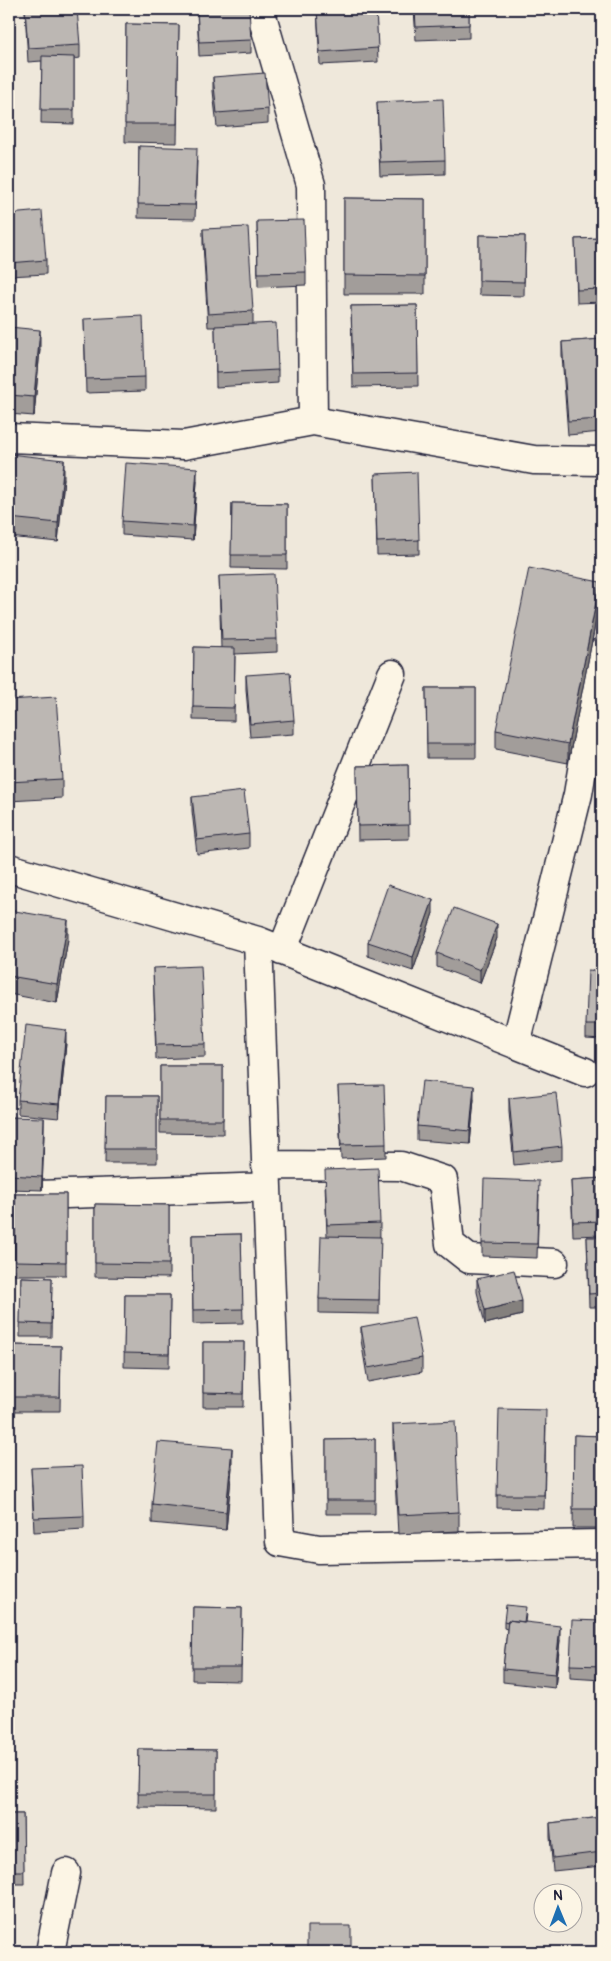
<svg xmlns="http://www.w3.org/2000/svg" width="611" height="1961" font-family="Pangolin,sans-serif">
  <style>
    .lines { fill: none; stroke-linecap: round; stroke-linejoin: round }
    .minor-casing { stroke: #22223b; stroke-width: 31 }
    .minor { stroke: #fcf5e5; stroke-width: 28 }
    .wall { fill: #a29d9a; stroke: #22223b }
    .shaded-wall { fill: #84807d; stroke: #22223b }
    .building { fill: #bcb7b3; stroke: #22223b }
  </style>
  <rect width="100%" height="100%" fill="#efe8db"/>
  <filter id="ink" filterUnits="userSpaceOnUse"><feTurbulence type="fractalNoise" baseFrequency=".02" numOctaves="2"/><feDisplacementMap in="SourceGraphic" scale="10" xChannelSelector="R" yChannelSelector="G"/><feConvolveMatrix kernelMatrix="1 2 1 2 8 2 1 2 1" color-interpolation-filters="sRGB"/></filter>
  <g filter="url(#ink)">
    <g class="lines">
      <defs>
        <path id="minor" d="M260 9 311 185 313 421
          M9 438 184 445 313 421 534 460 602 461
          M9 868 258 941 280 1542 319 1549 602 1544
          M258 941 585 1072
          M282 951 392 674
          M516 1044 578 794 602 652
          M266 1165 401 1166 443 1180 450 1244 469 1259 554 1263
          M9 1196 267 1187
          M50 1952 66 1873"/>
      </defs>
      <use href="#minor" class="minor-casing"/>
      <use href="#minor" class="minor"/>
    </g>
    <path class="wall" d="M25 9 80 45V58L74 59V124L41 123 42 61 28 62Z
      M317 9H376L378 62 320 65Z
      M414 9H469V38L416 40Z
      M197 10 251 40V53L199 56Z
      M126 24 179 25 177 143 125 142Z
      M213 77 268 109V123L217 127 213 91Z
      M377 102 445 160V174L380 176Z
      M139 146 197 161 195 219 138 218Z
      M344 198 425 199V294H344Z
      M9 214 46 260V274L9 276Z
      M257 221 306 272V285L258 287Z
      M203 229 253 311V324L278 370V383L216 387 215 327H208L203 243Z
      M479 235 525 236 524 296 479 295Z
      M602 238V302L577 303 575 239Z
      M417 305 418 386 353 387 351 306Z
      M84 319 145 377V391L86 393Z
      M9 327 40 349 34 416 9 414Z
      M602 339V432L568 435 562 355V342Z
      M9 454 64 478 58 542 9 537Z
      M375 474 419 540V554L377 555Z
      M197 481 193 540 122 535V521Z
      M232 503 287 504V569L231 568Z
      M219 576 277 639V652L235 654 234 721 193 720 194 647 221 648Z
      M600 600 568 763 496 749V730Z
      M246 675 294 720V734L250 737 246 689Z
      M426 688H476V758H427Z
      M9 700 62 779V798L9 801Z
      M408 765 409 839 358 840 357 766Z
      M192 797 249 834V848L197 854 192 811Z
      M9 910 68 939 57 1003 9 994Z
      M433 913 413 971 368 956V942Z
      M497 938 480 983 437 967V953Z
      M153 968 205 1044V1057L156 1059Z
      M602 971V1039L586 1038V1025Z
      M66 1043 59 1118 18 1114V1100Z
      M160 1066H223V1134L160 1133Z
      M338 1086 386 1144V1157L341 1159Z
      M106 1096H157V1163H105Z
      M509 1098 562 1146V1160L514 1165 509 1112Z
      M474 1099 470 1144 417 1140V1126Z
      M9 1117 44 1132 42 1190 9 1189Z
      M600 1125H602V1235L573 1236 571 1180 602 1178Z
      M325 1183 380 1223 379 1314 319 1313V1299L327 1236Z
      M15 1194H66V1275H15Z
      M539 1195 537 1258 482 1256V1243Z
      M95 1204 169 1205V1278L95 1277Z
      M241 1234 243 1323 193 1324 192 1235Z
      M587 1237H602V1307H589Z
      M21 1277 52 1278 51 1337H20Z
      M477 1279 522 1315 485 1324 477 1292Z
      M9 1292H11L13 1345 61 1346 60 1411H9Z
      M125 1295H170L169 1368 124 1367Z
      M361 1327 422 1358V1372L368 1382 361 1340Z
      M203 1342H244L243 1407H203Z
      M602 1418V1528H573L574 1435 597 1436V1433Z
      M393 1424 459 1512V1531L398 1534 393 1443Z
      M546 1424 544 1509 497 1508V1495Z
      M375 1439V1514H326V1440Z
      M232 1467 226 1530 152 1523V1504Z
      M31 1468 84 1516V1529L34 1532Z
      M193 1607 242 1608 241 1681 192 1680Z
      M526 1614 525 1622 560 1640 555 1688 503 1682V1669L507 1629 504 1628V1621Z
      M602 1621V1680L570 1678V1665Z
      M139 1749 216 1750V1808L138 1807Z
      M9 1814H23L24 1884H9Z
      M602 1817V1866L553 1871 550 1837V1823Z"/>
    <path class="shaded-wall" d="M40 330V349L34 416V397Z
      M64 460V478L58 542V523Z
      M197 468V481L193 540V526Z
      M600 582V600L568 763V744Z
      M433 900V913L413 971V957Z
      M68 920V939L57 1003V984Z
      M497 924V938L480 983V970Z
      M66 1030V1043L59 1118V1104Z
      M474 1086V1099L470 1144V1131Z
      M44 1118V1132L42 1190V1177Z
      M522 1301V1315L485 1324V1310Z
      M232 1448V1467L226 1530V1512Z
      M560 1626V1640L555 1688V1674Z"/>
    <path class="building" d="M25 9H77L80 45 28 48Z
      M232 9H249L251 40 199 42 197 10Z
      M317 9H376L378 48 320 52Z
      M415 9H469V25L416 27Z
      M126 24 179 25 177 124H125Z
      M42 56 74 57V110H41Z
      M265 73 268 109 217 113 213 77Z
      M443 99 445 160 380 162 377 102Z
      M139 146 197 148 195 205 138 204Z
      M344 198 425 199V276L344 275Z
      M42 211 46 260 9 263V214Z
      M304 220 306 272 258 273 257 221Z
      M248 227 253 311 208 314 203 229Z
      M479 235 525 236 524 282 479 281Z
      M602 238V289L577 290 575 239Z
      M417 305 418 373 353 374 351 306Z
      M143 316 145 377 86 379 84 319Z
      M276 323 278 370 216 373 215 326Z
      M9 327 40 330 34 397 9 395Z
      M602 339V419L568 421 562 342Z
      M9 454 64 460 58 523 9 518Z
      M126 463 197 468 193 526 122 521Z
      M417 472 419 540 377 542 375 474Z
      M232 503 287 504V555H231Z
      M529 568 600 582 568 744 496 730Z
      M274 574 277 639 222 640 219 576Z
      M194 647 235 648 234 708 193 707Z
      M290 672 294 720 250 724 246 675Z
      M426 688H476V744H427Z
      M56 697 62 779 9 782V700Z
      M408 765 409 825 358 826 357 766Z
      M244 791 249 834 197 840 192 797Z
      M388 885 433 900 413 957 368 942Z
      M454 908 497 924 480 970 437 953Z
      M9 910 68 920 57 984 9 976Z
      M201 966 205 1044 156 1045 153 968Z
      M588 970 602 971V1025H586Z
      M26 1025 66 1030 59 1104 18 1100Z
      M160 1066H223V1120H160Z
      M422 1081 474 1086 470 1131 417 1126Z
      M384 1085 386 1144 341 1145 338 1086Z
      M556 1093 562 1146 514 1152 509 1098Z
      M106 1096H157V1149H105Z
      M9 1117 44 1118 42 1177 9 1175Z
      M600 1125H602V1173Z
      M378 1168 380 1223 327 1225 325 1170Z
      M602 1178V1221L573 1222 571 1180Z
      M484 1179 539 1181 537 1244 482 1243Z
      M15 1194H66V1262L15 1261Z
      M95 1204 169 1205V1264L95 1263Z
      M241 1234 243 1309 193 1310 192 1235Z
      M321 1236 381 1237 379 1300 319 1299Z
      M587 1237H602V1293L589 1294Z
      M514 1270 522 1301 485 1310 477 1279Z
      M21 1277 52 1278 51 1324 20 1323Z
      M9 1292H11L13 1339H9Z
      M125 1295H170L169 1354 124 1353Z
      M414 1317 422 1358 368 1368 361 1327Z
      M203 1342H244L243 1394 203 1393Z
      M9 1345 61 1346 60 1397H9Z
      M499 1409 546 1410 544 1495H497Z
      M600 1418H602V1434L597 1433Z
      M455 1421 459 1512 398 1515 393 1424Z
      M574 1435 602 1436V1509H573Z
      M375 1439V1500H326V1440Z
      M158 1442 232 1448 226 1512 152 1504Z
      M82 1466 84 1516 34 1518 31 1468Z
      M506 1605 526 1607 524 1622 508 1620V1622L504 1621Z
      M193 1607 242 1608 241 1667H192Z
      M508 1620 560 1626 555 1674 503 1669Z
      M572 1620 602 1621V1666L570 1665Z
      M139 1749 216 1750V1794H138Z
      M9 1814H23L24 1871H9Z
      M602 1817V1852L553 1858 550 1823Z
      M307 1926H351V1952H307Z"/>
  </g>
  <rect width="611" height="1961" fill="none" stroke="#fcf5e5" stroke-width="30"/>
  <rect x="15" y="15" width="581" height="1931" fill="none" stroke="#22223b" stroke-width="2" filter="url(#ink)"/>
  <g transform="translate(558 1908) rotate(359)"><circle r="24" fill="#fcf5e5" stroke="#a5a1a1"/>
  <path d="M0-4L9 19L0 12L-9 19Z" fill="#1f6fb2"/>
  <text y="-8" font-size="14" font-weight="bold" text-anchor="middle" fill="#22223b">N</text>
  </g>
</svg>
